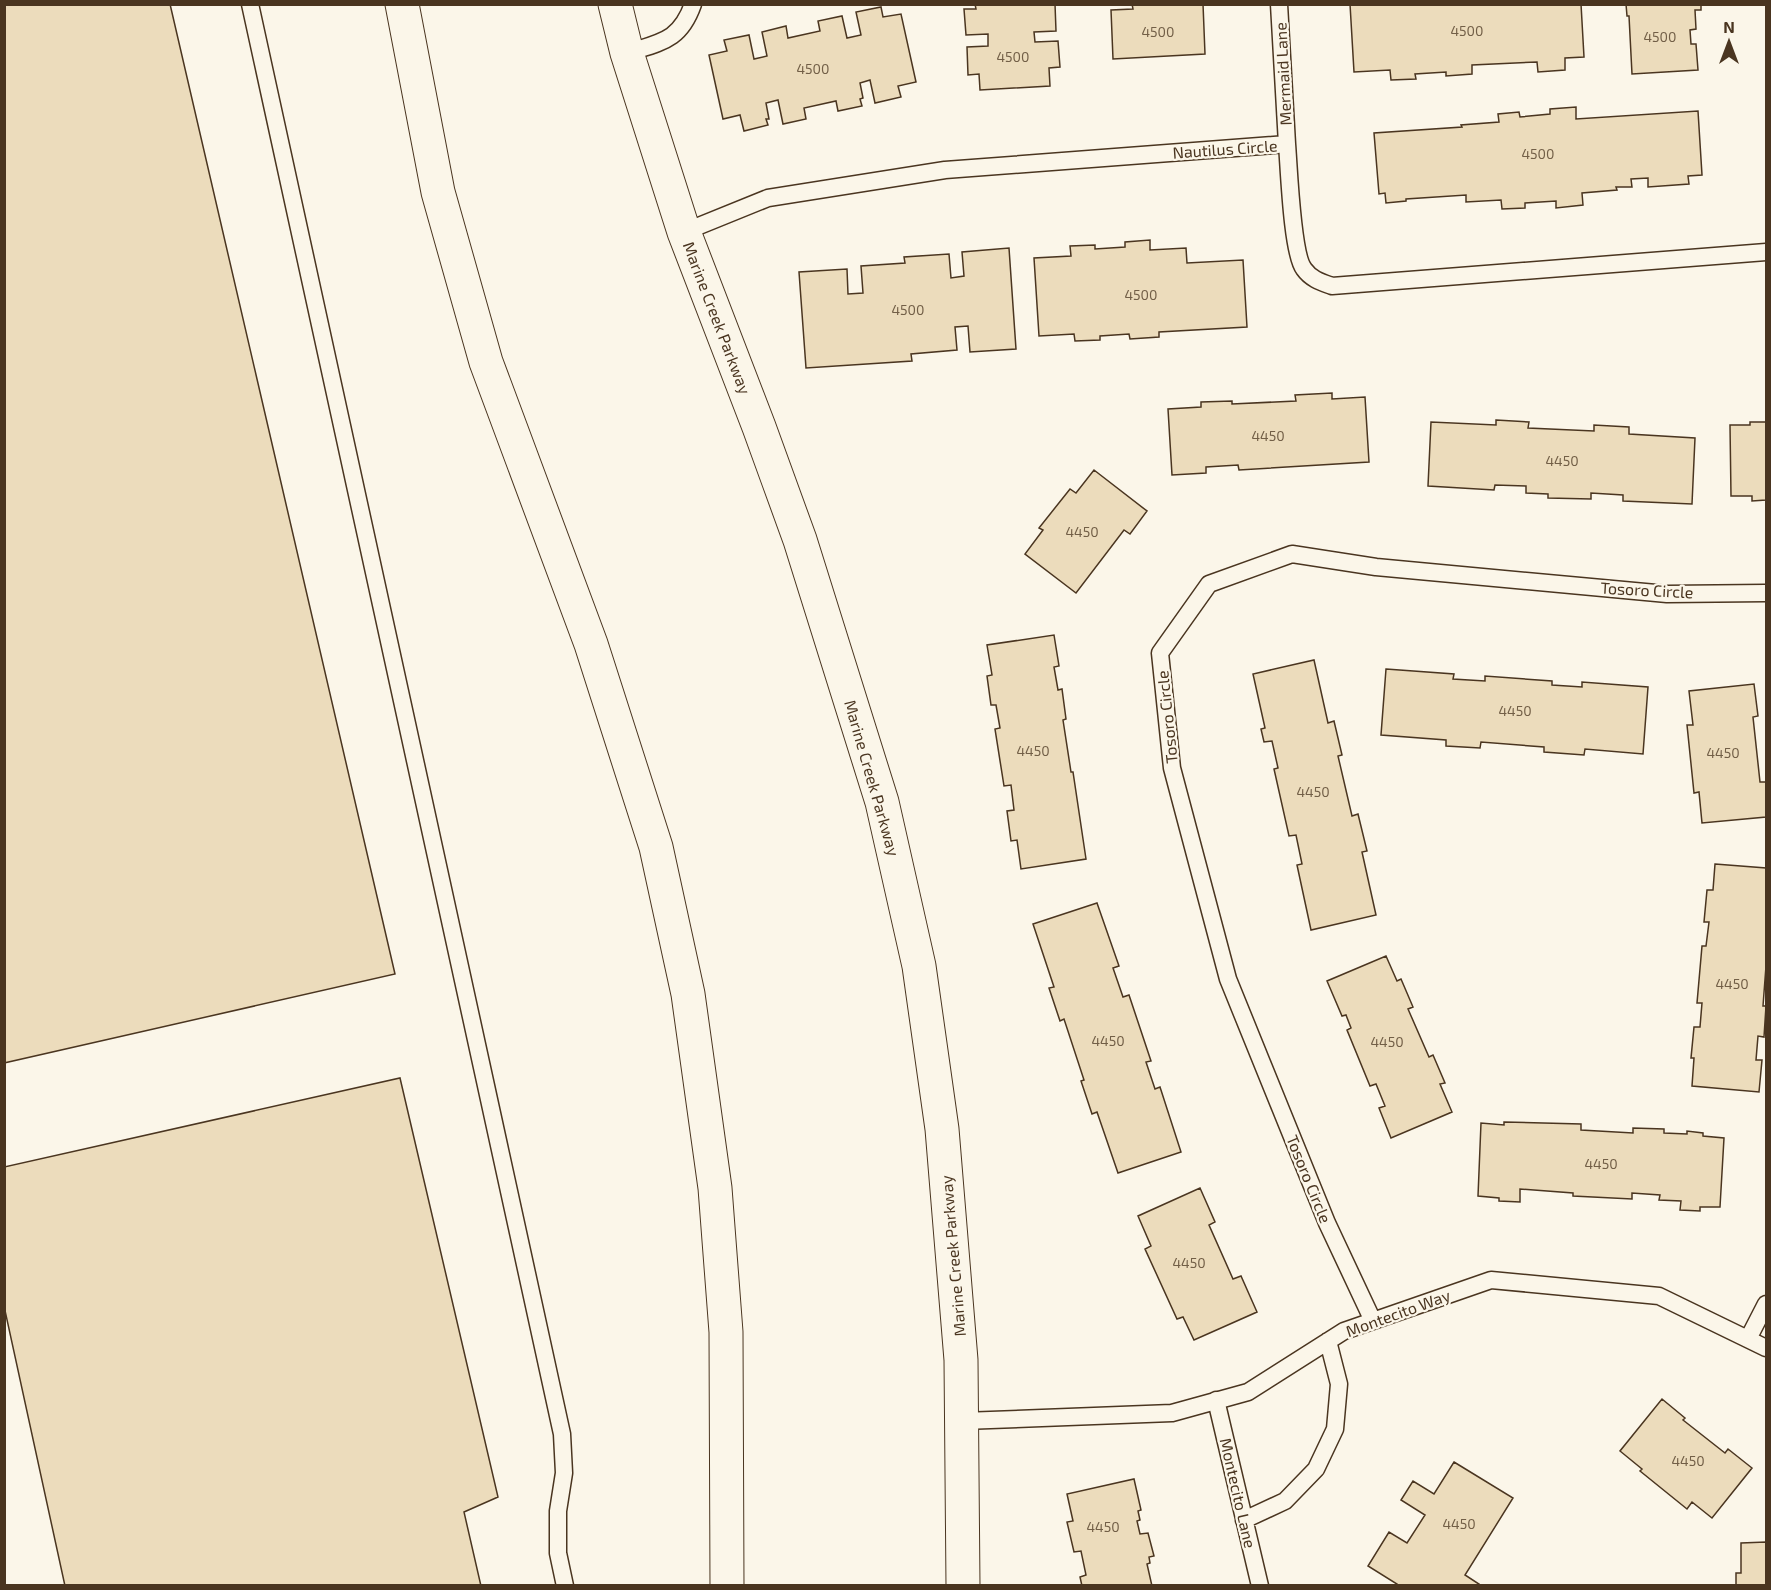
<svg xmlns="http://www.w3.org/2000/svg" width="1771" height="1590" font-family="'Exo 2',sans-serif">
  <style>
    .building { fill: #ecdcbc; stroke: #4a3520; stroke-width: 1.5 }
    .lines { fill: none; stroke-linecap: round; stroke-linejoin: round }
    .service-casing { stroke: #4a3520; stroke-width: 19 }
    .secondary-casing { stroke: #4a3520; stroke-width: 35 }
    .service { stroke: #fbf6e9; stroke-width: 16 }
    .secondary { stroke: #fbf6e9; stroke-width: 33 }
    .labels { text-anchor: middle; stroke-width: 4.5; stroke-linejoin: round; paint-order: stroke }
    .number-label { font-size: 14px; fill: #725f47 }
    .street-label { font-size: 16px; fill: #4a3520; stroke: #fbf6e9 }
  </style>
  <rect width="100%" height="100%" fill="#fbf6e9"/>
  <path class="building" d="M4 4H170L395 974 4 1063Z
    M975 4H1055L1056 31 1034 32 1035 42 1058 41 1060 67 1049 68 1050 86 980 90 979 74 968 75 967 47 988 46V34L966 35 964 9H976Z
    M1132 4H1203L1205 54 1113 59 1111 10 1133 9Z
    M1350 4H1581L1584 57 1565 58V70L1538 72 1537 62 1472 65V74L1446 76V72L1415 74 1416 79 1391 80 1390 70 1354 72Z
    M1626 4H1701V10H1695L1696 29 1690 30 1691 44H1696L1698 70 1632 74 1629 16H1627Z
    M881 7 883 17 901 14 916 82 898 86 901 97 875 103 870 80 860 83 863 98 860 99 862 106 838 111 836 101 804 108 806 119 783 124 778 100 766 103 769 119H766L768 125 744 131 740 115 723 119 709 55 727 51 724 40 749 35 754 59 767 56 762 32 786 26 788 38 820 31 818 21 842 16 847 38 861 35 856 12Z
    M1576 107V119L1698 111 1702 175 1688 176 1689 184 1648 187V178L1631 179 1632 187H1616L1617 190 1582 193 1583 205 1556 208V201L1525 203V208L1502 209 1501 200 1466 202V195L1406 199V201L1386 203 1385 193 1379 194 1374 133 1462 127 1461 125 1499 122 1498 114 1519 112 1520 117 1550 114V109Z
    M1150 240V250L1186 248 1187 263 1243 260 1247 327 1159 332V337L1130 339 1129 334 1100 336V340L1075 341 1074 334 1039 336 1034 258 1071 256 1070 246 1095 245V249L1125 247V242Z
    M1009 248 1016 349 970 352 968 326 955 327 957 350 911 354 912 361 806 368 799 272 847 269 848 294 863 293 861 266 905 263 904 257 949 254 951 278 964 276 962 252Z
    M1332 393V399L1365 397 1369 462 1239 470 1238 465 1206 467V473L1172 475 1168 409 1201 407V402L1232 401V404L1296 401 1295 395Z
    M1496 420 1529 422 1528 428 1594 431V425L1629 427V434L1695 438 1692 504 1623 501V495L1591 493V499L1548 498V494L1526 493V486L1495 485 1494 490 1428 486 1431 422 1496 425Z
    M1750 422H1766V500L1752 501V496H1731L1730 425H1750Z
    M1094 470 1147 511 1130 534 1124 530 1076 593 1025 554 1043 530 1039 528 1070 489 1076 493Z
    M1054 635 1059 666 1054 667 1058 690 1062 689 1066 719 1063 720 1071 772H1073L1086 859 1021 869 1017 840 1011 841 1007 811 1014 810 1011 785 1004 786 995 729 1000 728 996 705H991L987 676 992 675 987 645Z
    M1314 660 1328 723 1334 721 1342 755 1338 756 1352 816 1358 814 1367 851 1362 852 1376 915 1311 930 1297 865 1302 864 1296 835 1289 836 1274 769 1278 768 1272 741 1264 742 1261 729 1265 728 1253 674Z
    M1386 669 1454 674 1453 679 1485 681V676L1552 681V685L1582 687V682L1648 687 1643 754 1585 749 1584 755 1544 752V747L1481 742 1480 748 1446 746V740L1381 735Z
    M1754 684 1758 716 1753 717 1760 782H1766V817L1702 823 1699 792 1694 793 1687 725H1693L1689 691Z
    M1715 864 1766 868V966L1763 1006H1766L1764 1037 1758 1036 1756 1060H1762L1759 1092 1692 1086 1694 1058H1691L1694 1027H1700L1702 1003H1697L1702 946H1706L1709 922H1704L1707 890H1713Z
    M1097 903 1119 966 1113 968 1123 997 1129 995 1151 1061 1146 1062 1155 1089 1160 1087 1181 1152 1118 1173 1097 1112 1092 1114 1081 1081 1084 1080 1064 1019 1060 1021 1049 988 1054 987 1033 924Z
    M1386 956 1397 981 1401 979 1413 1007 1408 1009 1429 1057 1433 1055 1445 1083 1440 1084 1452 1112 1391 1138 1379 1108 1385 1106 1376 1084 1370 1086 1347 1030 1351 1028 1346 1015 1342 1016 1327 981Z
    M400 1078 498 1497 464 1512 481 1586H65L4 1306V1167Z
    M1504 1122 1581 1124V1130L1633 1133V1128L1664 1129V1133L1687 1134V1131L1703 1133V1136L1724 1138 1720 1207H1700V1211L1680 1210 1681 1201 1659 1200 1660 1195 1632 1193V1199L1573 1196V1193L1520 1189V1202L1499 1201V1198L1478 1196 1481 1123 1504 1125Z
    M1200 1188 1215 1222 1209 1225 1233 1279 1241 1276 1257 1312 1194 1340 1183 1317 1177 1319 1145 1249 1151 1246 1138 1216Z
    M1662 1399 1685 1418 1683 1420 1725 1453 1728 1449 1752 1468 1712 1518 1692 1502 1687 1509 1640 1471 1642 1469 1620 1451Z
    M1454 1462 1513 1498 1465 1575 1482 1586H1396L1397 1584 1368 1566 1389 1532 1407 1543 1425 1515 1401 1500 1413 1481 1434 1494Z
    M1134 1479 1141 1510 1138 1511 1140 1520 1137 1521 1140 1534 1148 1533 1154 1556 1149 1557 1150 1563 1147 1564 1152 1586H1082L1080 1577 1086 1575 1081 1551 1074 1552 1067 1522 1073 1521 1067 1494Z
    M1766 1542V1586H1736V1573H1741V1543Z"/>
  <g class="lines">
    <defs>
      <path id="service" d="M250 4 562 1434 564 1473 558 1511V1553L565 1586
        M1279 4 1287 144
        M627 53C661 42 680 41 693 4
        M684 232 768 198 945 170 1287 144C1289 168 1292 254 1304 269 1311 279 1321 282 1332 286L1766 252
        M1373 1321 1327 1223 1228 979 1172 768 1160 653 1209 584 1292 554 1376 567 1667 594 1766 593
        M1748 1339 1766 1304
        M1216 1400 1260 1586
        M963 1421 1172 1413 1248 1392 1344 1331 1491 1280 1659 1296 1766 1348
        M1244 1520 1285 1501 1316 1469 1335 1429 1339 1384 1328 1341"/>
      <path id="secondary" d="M402 4 438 192 486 362 591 644 656 847 688 994 715 1188 726 1332 727 1586
        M615 4 627 53 684 232 759 427 800 540 882 802 919 966 942 1129 961 1360 963 1586"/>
    </defs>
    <use href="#service" class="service-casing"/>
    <use href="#secondary" class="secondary-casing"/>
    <use href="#service" class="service"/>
    <use href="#secondary" class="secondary"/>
  </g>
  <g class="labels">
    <g class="number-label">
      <text x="1467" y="36">4500</text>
      <text x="1158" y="37">4500</text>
      <text x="1660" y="42">4500</text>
      <text x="1013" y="62">4500</text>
      <text x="813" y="74">4500</text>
      <text x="1538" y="159">4500</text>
      <text x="1141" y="300">4500</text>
      <text x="908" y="315">4500</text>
      <text x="1268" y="441">4450</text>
      <text x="1562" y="466">4450</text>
      <text x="1082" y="537">4450</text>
      <text x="1515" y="716">4450</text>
      <text x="1033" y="756">4450</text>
      <text x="1723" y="758">4450</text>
      <text x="1313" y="797">4450</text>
      <text x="1732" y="989">4450</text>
      <text x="1108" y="1046">4450</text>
      <text x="1387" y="1047">4450</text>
      <text x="1601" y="1169">4450</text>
      <text x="1189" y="1268">4450</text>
      <text x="1688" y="1466">4450</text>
      <text x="1459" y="1529">4450</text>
      <text x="1103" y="1532">4450</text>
    </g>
    <g class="street-label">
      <text transform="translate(1283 74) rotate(-93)" y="6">Mermaid Lane</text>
      <text transform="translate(1225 149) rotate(-4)" y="6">Nautilus Circle</text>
      <text transform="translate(717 318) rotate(69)" y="6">Marine Creek Parkway</text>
      <text transform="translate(1647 590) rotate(3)" y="6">Tosoro Circle</text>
      <text transform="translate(1167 717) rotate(-96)" y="6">Tosoro Circle</text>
      <text transform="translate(872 778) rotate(74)" y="6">Marine Creek Parkway</text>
      <text transform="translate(1309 1179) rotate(68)" y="6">Tosoro Circle</text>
      <text transform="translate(953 1256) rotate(-95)" y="6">Marine Creek Parkway</text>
      <text transform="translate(1398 1313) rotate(-20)" y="6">Montecito Way</text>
      <text transform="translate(1238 1493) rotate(77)" y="6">Montecito Lane</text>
    </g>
  </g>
  <rect width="1771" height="1590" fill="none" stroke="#4a3520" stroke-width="12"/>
  <g transform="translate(1729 42)" stroke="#fbf6e9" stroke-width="4.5" paint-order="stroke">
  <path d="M0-4.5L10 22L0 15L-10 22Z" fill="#4a3520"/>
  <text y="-9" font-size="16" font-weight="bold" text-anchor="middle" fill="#4a3520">N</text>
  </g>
</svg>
